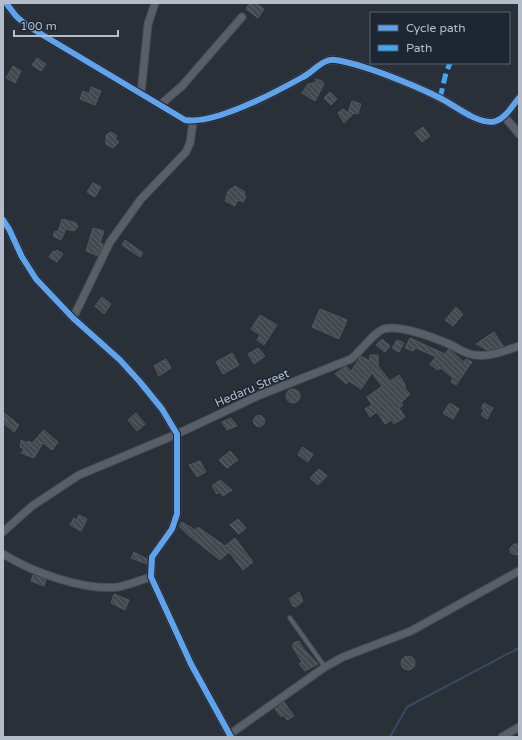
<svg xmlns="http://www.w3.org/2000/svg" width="522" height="740" font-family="'Varela Round',sans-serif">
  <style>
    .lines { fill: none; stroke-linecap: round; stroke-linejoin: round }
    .stream { stroke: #384963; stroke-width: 2 }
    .building { fill: url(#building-back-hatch); stroke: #52575f }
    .service-casing { stroke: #484c53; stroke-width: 5.5 }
    .minor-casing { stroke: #484c53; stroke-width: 9 }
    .service { stroke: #5a5e66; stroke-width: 3.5 }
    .minor { stroke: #5a5e66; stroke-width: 7 }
    .quiet { stroke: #3fa9f5; stroke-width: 5; stroke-dasharray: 10 5; stroke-linecap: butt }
    .cycleway-casing { stroke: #1d2633; stroke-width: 8 }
    .cycleway { stroke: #60a3ed; stroke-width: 6 }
    .labels { text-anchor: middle; stroke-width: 3; stroke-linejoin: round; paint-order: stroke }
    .street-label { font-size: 12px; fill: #b4bcc9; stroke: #1d2633 }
  </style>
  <defs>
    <pattern id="building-back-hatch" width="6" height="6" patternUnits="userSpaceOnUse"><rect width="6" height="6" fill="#444950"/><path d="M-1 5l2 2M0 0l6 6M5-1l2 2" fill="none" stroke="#5d6168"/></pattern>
  </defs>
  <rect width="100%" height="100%" fill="#2a3038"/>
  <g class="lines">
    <path class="stream" d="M390 737 407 707 519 648"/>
  </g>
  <path class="building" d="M250 3H255L264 9 258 18 246 9Z
    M37 58 46 64 41 71 32 65Z
    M13 66 21 71 15 83 6 78Z
    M315 79 322 81 324 84 315 101 302 93 308 84 317 82Z
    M91 87 101 91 95 105 80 99 83 91 89 94Z
    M330 92 337 99 331 105 324 98Z
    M352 101 361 104 358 114 354 113 344 123 338 113 343 109 348 113Z
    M423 127 430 136 422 142 415 133Z
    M111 132 117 136 115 139 119 142 113 148 106 144V135Z
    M93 183 101 187 95 197 87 192Z
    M235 186 245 192 244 194 246 197 243 202 238 200 235 206 225 201 228 191Z
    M62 219 76 223 78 227 74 231 66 229 61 240 53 236 55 231 58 232Z
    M93 228 104 231 100 243 103 244 98 256 86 251Z
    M125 240 143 253 140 257 122 245Z
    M57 250 63 254 57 262 49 257 53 251 55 252Z
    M102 297 111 304 104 314 95 306Z
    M456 307 463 314 453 326 445 320Z
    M320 309 347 320 339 339 312 327Z
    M260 315 277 325 264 345 257 340 260 335 251 329Z
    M494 332 503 346 487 350 476 344Z
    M410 338 445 354 449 349 464 362 466 359 472 362 456 385 451 382 453 378 441 368 437 370 430 364 436 357 416 348 413 351 405 348Z
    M382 339 390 346 385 352 376 345Z
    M397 340 404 343 399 352 392 348Z
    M258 348 265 356 254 364 248 354Z
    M232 353 239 365 223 374 216 362Z
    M370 355H378V366L390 381 399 375 406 386 404 387 410 394 401 403 403 405 399 408 405 417 394 424 392 420 385 424 377 412 370 417 365 409 372 405 367 397 382 386 372 373 361 389 349 381 346 384 335 374 346 366 351 371 361 356 369 361Z
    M166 359 171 368 159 376 154 366Z
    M286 396a7 7 0 1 1 14 0a7 7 0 1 1-14 0Z
    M450 403 459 409 453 419 443 413Z
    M484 403 493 408 487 419 481 415 484 410 481 408Z
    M3 412 19 425 14 432 3 423Z
    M136 413 145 424 137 431 128 420Z
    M253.5 421a5.5 5.5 0 1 1 11 0a5.5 5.5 0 1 1-11 0Z
    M231 418 237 426 227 430 222 422Z
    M44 430 58 442 52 450 43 443 34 458 21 453 24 449 20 447 21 440 27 443 28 441 32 443Z
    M302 447 313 454 308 462 298 455Z
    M230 451 238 460 227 468 219 460Z
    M200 461 206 472 197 477 189 465Z
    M319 469 327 476 318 485 310 478Z
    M220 480 232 490 223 496 219 492 217 494 212 486Z
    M79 515 87 519 81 531 70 525 74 518 76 520Z
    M238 519 246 528 239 534 230 525Z
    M182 522 195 530 198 527 225 546 235 538 253 562 243 570 229 552 220 560 188 535 179 526Z
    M514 544H519V555L513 554 510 552V548Z
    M134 552 147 559V564L131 558Z
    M33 575 46 580 44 586 31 581Z
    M299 592 303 601 296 607 293 606 289 599Z
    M114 594 129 600 125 610 111 603Z
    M299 641 304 649 318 664 305 671 299 664 302 662 293 648V643Z
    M401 663a7 7 0 1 1 14 0a7 7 0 1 1-14 0Z
    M284 702 294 716 287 720 283 715 281 717 275 709Z"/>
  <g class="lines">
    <defs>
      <path id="service" d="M290 618 325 667"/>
      <path id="minor" d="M6 3 16 16 26 25 185 120C215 125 276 92 303 77 313 72 323 58 335 60 363 64 414 85 440 98 456 106 474 122 492 122 504 121 512 106 519 98
        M141 93 148 24 155 3
        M160 105 182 86 242 17
        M504 116 519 134
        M3 220 9 229 22 257 36 279 73 318 120 360 140 382 162 409 177 434V514L172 529 152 557 151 577 191 664 231 737
        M73 318 110 242 141 199 186 152 190 143 193 122
        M3 532 32 506 79 475 177 434 260 395 351 359C361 351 374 332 384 329 399 324 435 338 449 344 458 348 465 354 475 355 491 357 504 351 519 346
        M3 554C32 572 84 591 118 587 129 585 140 580 151 577
        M230 734 325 667 343 657 411 631 519 571
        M502 737 519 727"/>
    </defs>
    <use href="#service" class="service-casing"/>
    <use href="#minor" class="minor-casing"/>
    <use href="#service" class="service"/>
    <use href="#minor" class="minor"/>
    <path class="quiet" d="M440 98 446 73 450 63"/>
    <defs>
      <path id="cycleway" d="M6 3 16 16 26 25 185 120C215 125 276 92 303 77 313 72 323 58 335 60 363 64 414 85 440 98 456 106 474 122 492 122 504 121 512 106 519 98
        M3 220 9 229 22 257 36 279 73 318 120 360 140 382 162 409 177 434V514L172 529 152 557 151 577 191 664 231 737"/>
    </defs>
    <use href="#cycleway" class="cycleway-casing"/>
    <use href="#cycleway" class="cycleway"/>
  </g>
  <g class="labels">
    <g class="street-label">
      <text transform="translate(252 388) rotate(-23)" y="4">Hedaru Street</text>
    </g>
  </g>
  <rect width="522" height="740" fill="none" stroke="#b4bcc9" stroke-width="8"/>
  <rect x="370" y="12" width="140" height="52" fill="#1d2633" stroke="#59626f"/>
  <rect x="378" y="25" width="20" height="6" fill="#60a3ed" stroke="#59626f"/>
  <text x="406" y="32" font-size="12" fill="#b4bcc9">Cycle path</text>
  <rect x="378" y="45" width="20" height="6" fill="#3fa9f5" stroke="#59626f"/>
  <text x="406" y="52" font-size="12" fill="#b4bcc9">Path</text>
  <path d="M14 30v6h104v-6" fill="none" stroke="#b4bcc9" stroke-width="2"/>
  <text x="20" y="30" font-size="12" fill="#b4bcc9" stroke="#1d2633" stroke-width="3" paint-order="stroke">100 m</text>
</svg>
